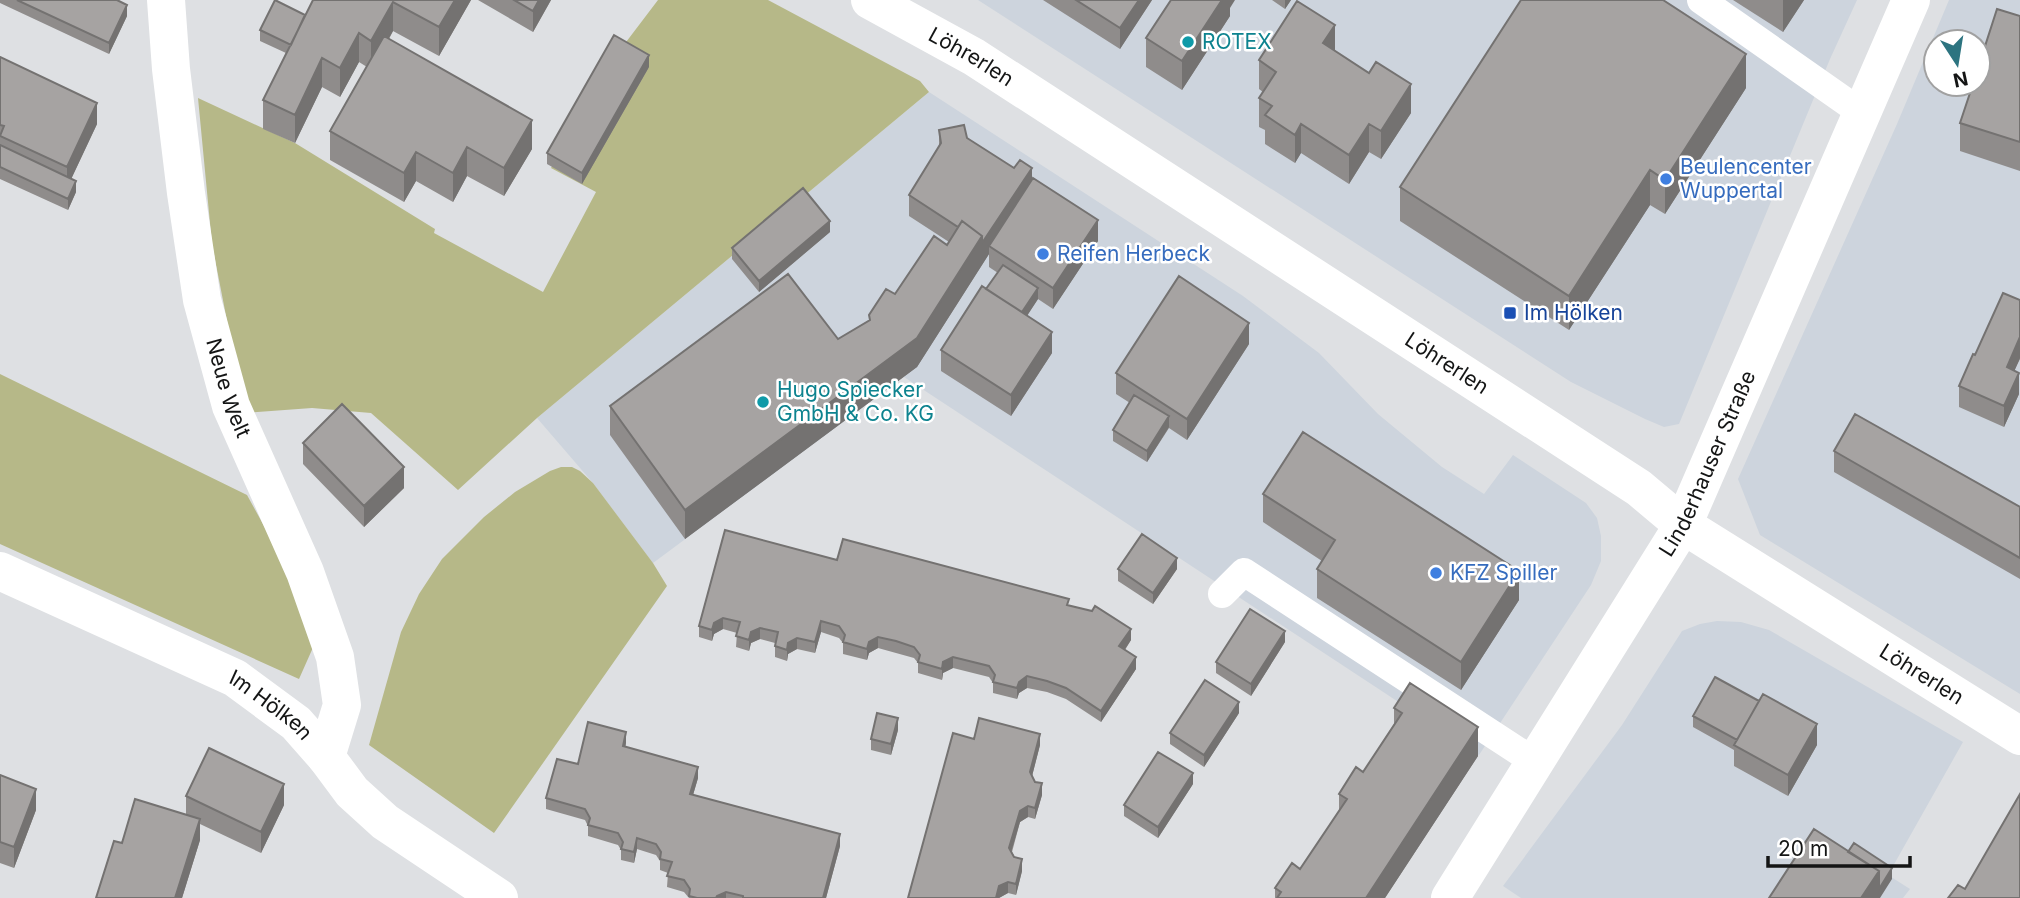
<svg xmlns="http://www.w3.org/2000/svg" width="2020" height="898" font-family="Inter,sans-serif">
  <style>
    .built { fill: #cdd4dd; fill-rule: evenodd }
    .green { fill: #b6b888 }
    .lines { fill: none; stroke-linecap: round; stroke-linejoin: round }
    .lane { stroke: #fff; stroke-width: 28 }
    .street { stroke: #fff; stroke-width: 38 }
    .secondary { stroke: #fff; stroke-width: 38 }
    .wall { fill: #8f8c8b }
    .shaded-wall { fill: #747271 }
    .building { fill: #a6a3a2; stroke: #747271; stroke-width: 2 }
    .culture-dot { fill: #0f9aa8; stroke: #fff; stroke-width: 2.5 }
    .shop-dot { fill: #3f7fe0; stroke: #fff; stroke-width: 2.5 }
    .transit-dot { fill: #1a4fb4; stroke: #fff; stroke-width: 2.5 }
    .labels { text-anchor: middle; stroke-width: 5; stroke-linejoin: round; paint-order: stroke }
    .culture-label { font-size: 21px; fill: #0d838f; stroke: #fff; text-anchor: start }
    .street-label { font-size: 21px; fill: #141515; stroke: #fff }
    .shop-label { font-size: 21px; fill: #366cbe; stroke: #fff; text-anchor: start }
    .transit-label { font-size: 21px; fill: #164399; stroke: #fff; text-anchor: start }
  </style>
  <rect width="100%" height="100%" fill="#dee0e3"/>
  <path class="built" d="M978 0H1857L1830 59 1679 424 1664 427 1645 419 1571 382Z
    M1949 0H2020V694L1760 535 1738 479 1897 124ZM1936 42H1978V84H1936Z
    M929 92 1243 296 1319 353 1378 414 1442 467 1484 494 1513 455 1586 503 1597 518 1601 536V561L1591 585 1479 755 904 377 653 563 593 483 537 418Z
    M1717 621 1741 622 1769 630 1963 742 1888 875 1910 889 1903 898H1521L1503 886 1622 725 1682 631 1700 624Z"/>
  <path class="green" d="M658 0H768L920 81 929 92 537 418 458 490 371 413 312 408 245 413 212 244 198 98 295 143 435 229 434 233 543 292 596 192 551 168 617 54Z
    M0 374 247 495 297 586 315 643 299 679 0 544Z
    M561 467H572L580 471 593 483 653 563 667 586 494 833 369 745 401 632 419 594 442 559 484 517 515 492 550 471Z"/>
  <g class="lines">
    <path class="lane" d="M1701 0 1862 113
      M1222 594 1244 572 1535 762"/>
    <g class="street">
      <path id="s1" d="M166 0 171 69 186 193 202 300 231 406 305 572 335 657 342 705 326 757"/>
      <path id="s2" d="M870 0 974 57 1639 488 1683 525 2020 736"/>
      <path id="s3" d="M0 571 235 678 296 723 326 757 352 792 385 822 499 898"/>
    </g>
    <path class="secondary" id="s4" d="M1450 898 1683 525 1911 0"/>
  </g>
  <path class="wall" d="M0 0H117L127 16 109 54 0 3Z
    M313 0H471L439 56 393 31 389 39 532 149 504 196 467 176 453 202 416 181 404 202 330 160V131L367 67 359 62 340 97 322 87 295 143 263 129V100L286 53 260 41V30L305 15Z
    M478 0H551L533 32Z
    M1043 0H1152L1120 49Z
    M1272 0H1291L1285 9Z
    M1733 0H1804L1783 32Z
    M1230 8V16L1182 90 1146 67V38Z
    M2020 16V171L1960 151V123Z
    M1335 51 1411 113 1381 159 1369 152 1349 184 1301 153 1295 163 1265 144V130L1259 127V98L1263 92 1259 89V60Z
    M0 57 97 124 71 179 76 192 68 210 0 179Z
    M649 67 582 184 547 164V153Z
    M1746 88 1665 214 1650 205 1569 330 1400 221V187Z
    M939 130 967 138 1032 180 1098 241 1053 309 1038 299 1027 315 1052 353 1011 416 941 371V350L998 273 989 267V254L917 367 685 539 610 435V406L838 339 869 320V315L895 294 949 242 909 216V195L939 147Z
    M830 232 759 292 732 259V248Z
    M2020 300V359L2014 371 2019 394 2004 427 1959 407V386L1975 355Z
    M1249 344 1187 440 1169 428 1147 462 1113 441V430L1130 403 1116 394V373Z
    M303 443 404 488 364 527 303 464Z
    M1834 451 2020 507V579L1834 472Z
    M1263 494 1519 600 1461 690 1317 598V569L1322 561 1263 522Z
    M837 560 1069 605 1131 640 1125 650 1136 669 1101 722 1066 699 1047 692 1027 688 1019 693 1017 699 993 693V683L989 677 953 668 943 673 942 680 918 673V663L914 658 878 648 869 653 867 660 843 654V643L839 638 821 632 815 653 797 649 788 654 787 661 775 657V643L760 639 751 643 749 651 736 647 737 633 723 629 714 634 712 641 699 637V626Z
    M1118 569H1177L1153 604 1118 581Z
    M1285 642 1251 696 1216 673V662Z
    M1759 701 1817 745 1788 796 1734 766V750L1693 727V716Z
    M1394 708 1478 756 1385 898H1275V888L1300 869 1339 812V794L1363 772 1394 724Z
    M1239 713 1204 767 1170 744V733Z
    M898 730 891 755 871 750V739Z
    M974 739 1040 745 1032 776 1042 795 1035 819 1028 817 1020 822 1012 852 1022 871 1016 895 1008 893 999 898H908Z
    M626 743 625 747 698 778 693 795 840 846 826 898H689L684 892 667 887 668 873 660 870V861L656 855 637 849 634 863 621 860V850L618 845 588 836V826L585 820 546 809V798L578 764Z
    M0 775 36 810 14 868 0 863Z
    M1193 784 1158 838 1124 816V805Z
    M186 796 284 805 261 853 200 824V840L182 898H96L122 843 186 815Z"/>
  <path class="shaded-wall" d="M455 0H471L439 56V27Z
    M539 0H551L533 32V11Z
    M1139 0H1152L1120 49V28Z
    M1222 0H1235L1230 8V16L1182 90V61Z
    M1285 0H1291L1285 9Z
    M1783 0H1804L1783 32Z
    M393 2V31L371 69V41Z
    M127 5V16L109 54V43Z
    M1335 25V53L1323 43Z
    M359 33V62L340 97V68Z
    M1746 54V88L1665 214V180Z
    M649 55V67L582 184V173Z
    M322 58V87L295 143V115Z
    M1411 84V113L1381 159V131Z
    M97 103V124L67 188V167Z
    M532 120V149L504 196V168Z
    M1301 124V153L1295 163V135Z
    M1369 124V152L1349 184V155Z
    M467 147V176L453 202V173Z
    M416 152V181L404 202V173Z
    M1032 168V189L989 246V254L917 367 685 539V510L982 236Z
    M1650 170V205L1569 330V296Z
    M76 181V192L68 210V199Z
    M1098 220V241L1053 309V288Z
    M830 221V232L759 292V281Z
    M1038 288V299L1018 330V319Z
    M1249 323V344L1187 440V419Z
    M1052 332V353L1011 416V395Z
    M2020 337V358L2007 388V367Z
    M2019 373V394L2004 427V406Z
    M1169 416V427L1147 462V451Z
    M404 467V488L364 527V506Z
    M1177 558V569L1153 604V593Z
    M1519 571V600L1461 690V662Z
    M723 618V629L714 634 712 641V630L714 623Z
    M821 621V632L815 653V642Z
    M760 628V639L751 643 749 651V640L751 632Z
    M1131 629V640L1119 658V646Z
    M1285 631V642L1251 696V684Z
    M878 637V648L869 653 867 660V649L869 642Z
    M797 638V649L788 654 787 661V650L788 643Z
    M953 657V668L943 673 942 680V669L943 662Z
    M1136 657V669L1101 722V711Z
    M1027 676V688L1019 693 1017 699V688L1019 682Z
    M1239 702V713L1204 767V755Z
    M898 718V730L891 755V744Z
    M1817 724V745L1788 796V775Z
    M1478 727V756L1385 898H1366Z
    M626 732V743L623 758V746Z
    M1040 734V745L1030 784V772Z
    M698 767V778L690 805V794Z
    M1193 773V784L1158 838V827Z
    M1042 783V795L1035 819V808Z
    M284 784V805L261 853V832Z
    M36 789V810L14 868V847Z
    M1028 806V817L1020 822 1009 859V848L1020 811Z
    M200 819V840L182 898H175Z
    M840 834V846L826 898H823Z
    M637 838V849L634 863V852Z
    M1022 859V871L1016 895V884Z
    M1892 868V879L1880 898H1861L1879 871Z
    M1008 882V893L999 898H996L999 886Z
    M726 892V898H716L717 896Z"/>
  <path class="building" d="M17 0H117L127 5 109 43Z
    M275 0 305 15 291 45 260 30Z
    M313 0H455L439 27 393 2 371 41 359 33 340 68 322 58 295 115 263 100Z
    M514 0H539L533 11Z
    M1076 0H1139L1120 28Z
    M1171 0H1222L1182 61 1146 38Z
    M1521 0H1663L1746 54 1665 180 1650 170 1569 296 1400 187Z
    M1297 1 1335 25 1323 43 1369 73 1376 62 1411 84 1381 131 1369 124 1349 155 1301 124 1295 135 1265 115 1272 106 1259 98 1276 72 1259 60Z
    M1997 9 2020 16V142L1960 123 1973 84H1978V68Z
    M614 35 649 55 582 173 547 153Z
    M384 36 532 120 504 168 467 147 453 173 416 152 404 173 330 131Z
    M0 57 97 103 67 167 0 136 4 126 0 125Z
    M964 125 967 138 1014 168 1020 160 1032 168 982 243V236L962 221 958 227 909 195 941 143 939 130Z
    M0 145 76 181 68 199 0 167Z
    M1033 178 1098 220 1053 288 989 246Z
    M803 188 830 221 759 281 732 248Z
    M962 221 982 236 917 338 685 510 610 406 788 274 838 339 870 320 869 315 886 289 895 294 934 236 947 245Z
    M1003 265 1038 288 1022 312 986 289Z
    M1179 276 1249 323 1187 419 1116 373Z
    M982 286 1052 332 1011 395 941 350Z
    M2003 293 2020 300V337L2007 367 2019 373 2004 406 1959 386 1973 354 1975 355Z
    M1134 395 1169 416 1147 451 1113 430Z
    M342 404 404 467 364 506 303 443Z
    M1855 414 2020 507V558L1834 451Z
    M1303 432 1519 571 1461 662 1317 569 1335 540 1263 494Z
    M725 530 837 560 843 539 1069 599 1067 605 1092 611 1095 606 1131 629 1119 646 1136 657 1101 711 1066 688 1047 681 1027 676 1019 682 1017 688 993 682 995 675 989 666 953 657 943 662 942 669 918 662 920 655 914 647 896 641 878 637 869 642 867 649 843 642 845 635 839 626 821 621 815 642 797 638 788 643 787 650 775 646 778 632 760 628 751 632 749 640 736 636 740 622 723 618 714 623 712 630 699 626Z
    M1142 534 1177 558 1153 593 1118 569Z
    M1250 609 1285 631 1251 684 1216 662Z
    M1715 677 1759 701 1737 740 1693 716Z
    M1205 680 1239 702 1204 755 1170 733Z
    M1410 683 1478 727 1366 898H1277L1281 892 1275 888 1292 863 1300 869 1347 799 1339 794 1356 767 1363 772 1402 713 1394 708Z
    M1763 694 1817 724 1788 775 1734 745Z
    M877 713 898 718 891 744 871 739Z
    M979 718 1040 734 1030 772 1035 782 1042 783 1035 808 1028 806 1020 811 1009 848 1014 857 1022 859 1016 884 1008 882 999 886 996 898H908L953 733 974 739Z
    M588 722 626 732 623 746 698 767 690 794 840 834 823 898H743V896L726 892 717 896 716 898H697L689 896 690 889 684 880 667 876 672 862 660 859 661 852 656 844 637 838 634 852 621 849 623 842 618 833 588 825 590 818 585 809 546 798 557 759 578 764Z
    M209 748 284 784 261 832 186 796Z
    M1158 752 1193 773 1158 827 1124 805Z
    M0 775 36 789 14 847 0 842Z
    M2020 794V898H1948L1958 885 1965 889Z
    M135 799 200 819 175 898H96L114 841 122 843Z
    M1814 829 1879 871 1861 898H1769Z
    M1854 843 1892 868 1879 889V871L1848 852Z"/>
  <g class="culture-dot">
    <circle cx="1188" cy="42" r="7"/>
    <circle cx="763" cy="402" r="7"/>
  </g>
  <g class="shop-dot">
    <circle cx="1666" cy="179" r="7"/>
    <circle cx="1043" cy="254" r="7"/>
    <circle cx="1436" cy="573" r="7"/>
  </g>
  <rect class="transit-dot" x="1503" y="306" width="14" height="14" rx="3.5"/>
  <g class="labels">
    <g class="culture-label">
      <text x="1202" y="49">ROTEX</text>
      <text x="777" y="397">Hugo Spiecker<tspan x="777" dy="24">GmbH &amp; Co. KG</tspan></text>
    </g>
    <g class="street-label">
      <text dy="7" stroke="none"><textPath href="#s2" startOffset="116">Löhrerlen</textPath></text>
      <text dy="7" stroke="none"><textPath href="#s2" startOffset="682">Löhrerlen</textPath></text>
      <text dy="7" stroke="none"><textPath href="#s1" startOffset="394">Neue Welt</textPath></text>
      <text dy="7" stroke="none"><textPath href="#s4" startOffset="506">Linderhauser Straße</textPath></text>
      <text dy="7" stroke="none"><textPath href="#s2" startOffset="1250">Löhrerlen</textPath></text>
      <text dy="7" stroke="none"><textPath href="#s3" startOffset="303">Im Hölken</textPath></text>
    </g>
    <g class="shop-label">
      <text x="1680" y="174">Beulencenter<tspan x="1680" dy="24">Wuppertal</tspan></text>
      <text x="1057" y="261">Reifen Herbeck</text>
      <text x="1450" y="580">KFZ Spiller</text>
    </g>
    <g class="transit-label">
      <text x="1524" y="320">Im Hölken</text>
    </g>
  </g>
  <g transform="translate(1957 63) rotate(168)"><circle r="33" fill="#ffffff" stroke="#a1a1a1" stroke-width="2"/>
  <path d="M0-5L12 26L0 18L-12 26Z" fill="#2d7480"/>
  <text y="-10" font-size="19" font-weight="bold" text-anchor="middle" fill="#141515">N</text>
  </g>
  <path d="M1768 856v10h142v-10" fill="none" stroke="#141515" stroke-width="3.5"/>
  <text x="1778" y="856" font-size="21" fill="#141515" stroke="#ffffff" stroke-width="5" paint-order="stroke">20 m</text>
</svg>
